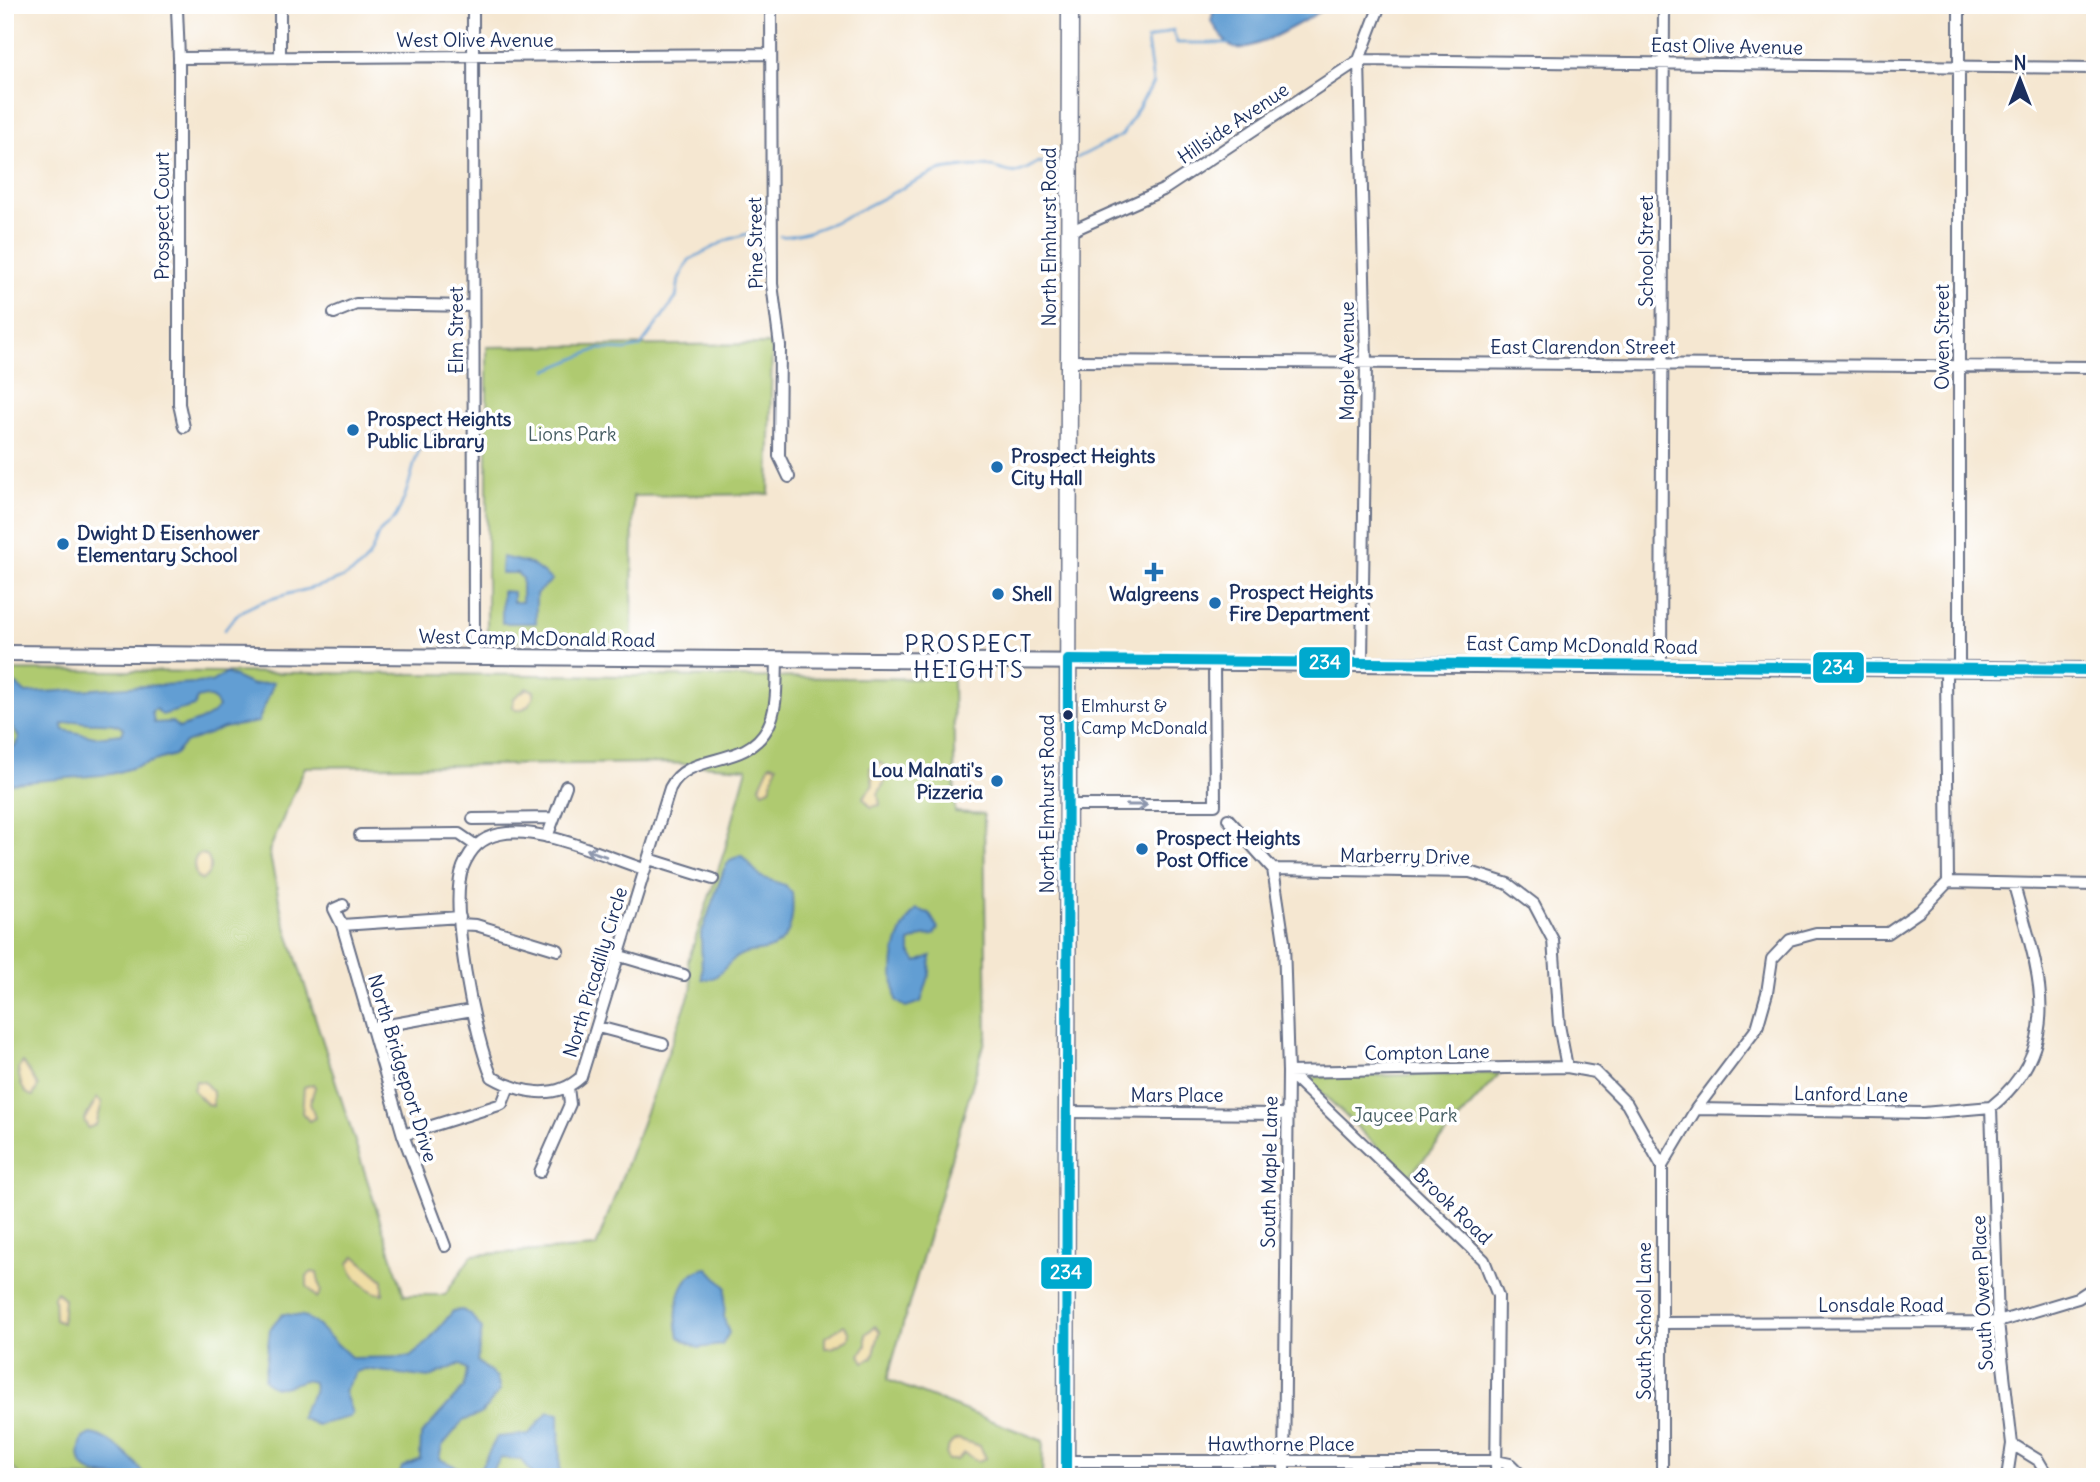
<svg xmlns="http://www.w3.org/2000/svg" width="2100" height="1482" font-family="Delius,sans-serif">
  <style>
    .green { fill: #afca70; stroke: #657c67; stroke-width: 2; fill-rule: evenodd }
    .sand { fill: #eeda9e; stroke: #84847e; stroke-width: 2 }
    .water { fill: #629ed3; stroke: #3e6698; stroke-width: 2; fill-rule: evenodd }
    .lines { fill: none; stroke-linecap: round; stroke-linejoin: round }
    .stream { stroke: #629ed3; stroke-width: 2.5 }
    .minor-casing { stroke: #676f86; stroke-width: 14 }
    .secondary-casing { stroke: #676f86; stroke-width: 18 }
    .primary-casing { stroke: #676f86; stroke-width: 19 }
    .minor { stroke: #fff; stroke-width: 10 }
    .secondary { stroke: #fff; stroke-width: 14 }
    .primary { stroke: #fff; stroke-width: 16 }
    .bus-1-casing { stroke: #fff; stroke-width: 16 }
    .bus-1 { stroke: #00a9ce; stroke-width: 10 }
    .oneway { stroke: #8d97ae }
    .poi-dot { fill: #1f6fb2; stroke: #fff; stroke-width: 2.5 }
    .bus-dot { fill: #1b2f5e; stroke: #fff; stroke-width: 2.5 }
    .labels { text-anchor: middle; stroke-width: 7; stroke-linejoin: round; paint-order: stroke }
    .bus-label { font-size: 17px; fill: #1b2f5e; stroke: #fff; text-anchor: start }
    .street-label { font-size: 19px; fill: #1b2f5e; stroke: #fff }
    .poi-label { font-size: 19px; font-weight: bold; fill: #1b2f5e; stroke: #fff; text-anchor: start }
    .park-label { font-size: 19px; fill: #475e63; stroke: #fff }
    .quarter-label { font-size: 23px; letter-spacing: 2px; fill: #1b2f5e; stroke: #fff }
    .line-badge { stroke: #fff; stroke-width: 2.5 }
    .badge-label { font-size: 19px; text-anchor: middle; font-weight: bold; fill: #fff }
  </style>
  <rect width="100%" height="100%" fill="#fff"/>
  <filter id="ink" filterUnits="userSpaceOnUse"><feTurbulence type="fractalNoise" baseFrequency=".0143" numOctaves="2"/><feDisplacementMap in="SourceGraphic" scale="14" xChannelSelector="R" yChannelSelector="G"/><feConvolveMatrix kernelMatrix="1 2 1 2 8 2 1 2 1" color-interpolation-filters="sRGB"/></filter>
  <filter id="wash" filterUnits="userSpaceOnUse"><feTurbulence type="fractalNoise" baseFrequency=".00686" numOctaves="4" result="noise"/><feDisplacementMap in="SourceGraphic" scale="28" xChannelSelector="R" yChannelSelector="G"/><feGaussianBlur stdDeviation="1.57" result="paint"/><feColorMatrix in="noise" values="0 0 0 0 0 0 0 0 0 0 0 0 0 0 0 0 0 1.4 0 .05"/><feComposite in="paint" operator="in"/></filter>
  <g filter="url(#wash)">
    <rect width="100%" height="100%" fill="#f5e7d1"/>
    <path class="green" d="M772 344 769 494 633 496 632 642 487 641V347Z
      M5 670 953 679 955 812 984 814 987 1034 887 1380 1043 1441 1042 1477H21L5 1459ZM668 763 747 768 725 849 688 961 692 988 596 1247 472 1255 445 1295H404L282 914 269 851 305 767Z
      M1500 1073 1408 1177 1308 1079 1309 1077Z"/>
    <path class="sand" d="M527 688 534 691C535 700 525 711 516 710L513 707 514 698Z
      M879 762 884 766 886 779 878 794 880 805 871 807 863 798 873 785 870 768Z
      M770 764 777 765 770 788 763 791 760 786Z
      M200 854 206 855C213 864 211 874 202 880L197 877C194 869 191 858 200 854Z
      M23 1062 38 1086 33 1096C21 1094 20 1080 18 1069Z
      M196 1081 204 1082 213 1092V1106L208 1105 193 1090Z
      M313 1084 315 1087 310 1103 315 1118 309 1121 302 1113 304 1087Z
      M97 1098 102 1103 96 1125 88 1128 84 1120Z
      M355 1256 383 1280V1294C370 1294 350 1276 349 1263Z
      M312 1272 317 1273 321 1291 317 1298 307 1286V1276Z
      M57 1292 64 1299 62 1323 55 1320 54 1296Z
      M844 1325 850 1333 849 1339 832 1348H825V1338Z
      M875 1326 880 1331 873 1357 864 1362 860 1355 866 1346V1334Z
      M958 1439 980 1446 986 1458 978 1461 964 1453 957 1460H948C943 1453 950 1441 958 1439Z"/>
    <path class="water" d="M1215 5H1329C1315 16 1246 56 1232 47 1224 42 1217 29 1211 21Z
      M502 557 531 564 552 580 536 594V623H502V591L513 592V602H522V578L517 573H501Z
      M226 673 252 685 274 682 258 722 224 728 185 743 174 755 112 774 5 784V748L15 746 19 738 5 715V675L26 693 211 682ZM206 696 214 700 218 707C211 719 192 723 179 728L172 722 154 723 152 711 156 709 162 715 195 706 197 698ZM77 721C92 726 112 719 124 729L122 734 95 737 64 730 62 724Z
      M741 855 761 877 785 885 792 893C794 914 793 942 768 949 757 953 747 950 737 957 724 965 719 982 702 979L701 935 724 869 730 860Z
      M916 909 929 913 938 928 934 935 923 936 910 942V952L917 962 931 956 930 973 921 1002 906 1007 896 1001C890 967 892 937 916 909Z
      M708 1268 726 1287 724 1318 729 1333 722 1345 698 1348 679 1337C673 1312 677 1271 708 1268Z
      M462 1310 470 1314 482 1329 477 1361 497 1378 500 1391 481 1414 463 1421 442 1446 439 1459 476 1476 497 1437 529 1434 548 1412 559 1414 560 1477H535L521 1460 501 1458 488 1477H399L402 1467 420 1459 421 1435 464 1387 467 1370 460 1364 428 1378 365 1369 356 1372 344 1391 352 1413 350 1417 317 1425 301 1418 303 1410 314 1392 313 1382 304 1380C290 1385 275 1394 264 1379L270 1329 283 1314 303 1316 315 1323 352 1358 410 1357 427 1343 453 1311Z
      M90 1434C108 1435 137 1461 145 1477 117 1477 65 1482 83 1438Z"/>
    <g class="lines">
      <path class="stream" d="M1077 158 1122 135 1153 83 1147 40 1173 30 1177 43H1228
        M780 236C817 240 899 186 936 172 946 168 974 166 984 166 1010 168 1009 182 1038 162L1051 164 1064 160
        M548 370 598 349 626 350 640 347 676 298 679 279 689 260 727 240 750 233 763 235
        M225 630C246 587 333 598 365 562 373 554 374 543 379 533 384 526 393 523 397 514 421 471 404 434 465 414"/>
    </g>
  </g>
  <g filter="url(#ink)">
    <g class="lines">
      <defs>
        <path id="minor" d="M173 5 177 9 179 58V404L184 427
          M473 5 474 655
          M771 5 772 284 780 346 779 456 789 477
          M280 57V5
          M179 58 771 54
          M1069 232 1163 190 1359 60 1380 5
          M334 313 356 304 473 306
          M1070 361 2095 367
          M1362 662 1366 363 1359 60 2095 68
          M1661 665 1664 5
          M1946 670 1948 882
          M1959 670V5
          M1069 805H1215L1214 662
          M473 819 552 818
          M1228 819 1273 869 1470 872 1508 884 1534 904 1553 940 1559 1025 1567 1067 1595 1072 1627 1104 1662 1166
          M360 835 459 834 475 845
          M547 837 566 786
          M649 859 713 879
          M644 869C606 857 540 825 500 834 481 838 471 848 463 867 448 904 475 1039 492 1077 520 1093 555 1101 581 1077L670 788C689 750 745 770 768 727 778 708 776 682 777 661
          M1273 869 1284 942 1288 1072 1284 1477
          M343 905 334 909 342 925 403 1135 445 1246
          M460 924 476 925 558 950
          M342 925 460 917
          M620 956 684 975
          M598 1027 663 1044
          M371 1028 472 1010
          M1288 1072 1484 1260 1498 1296 1496 1477
          M1288 1072 1567 1067
          M1991 1107 1998 1322 2012 1444 2007 1477
          M1696 1109 1923 1113 1991 1107C2070 1043 2036 966 2014 885
          M1067 1112 1287 1114
          M403 1135 502 1104 509 1086
          M540 1172 570 1104 568 1087
          M1661 1323 1998 1322 2078 1298 2095 1287
          M2012 1444 2038 1460 2048 1477
          M1066 1461H1496L1510 1464 1523 1477
          M1662 1477V1166L1696 1109 1757 1028 1767 993 1772 959 1790 940 1816 933H1888L1920 911 1948 882 2095 885"/>
        <path id="secondary" d="M5 653 2095 670"/>
        <path id="primary" d="M1066 1477 1070 5"/>
      </defs>
      <use href="#minor" class="minor-casing"/>
      <use href="#secondary" class="secondary-casing"/>
      <use href="#primary" class="primary-casing"/>
      <use href="#minor" class="minor"/>
      <use href="#secondary" class="secondary"/>
      <use href="#primary" class="primary"/>
      <defs>
        <path id="bus-1" d="M1068 660 2095 670
          M1066 1477 1068 660"/>
      </defs>
      <use href="#bus-1" class="bus-1-casing"/>
      <use href="#bus-1" class="bus-1"/>
    </g>
    <defs><path id="oneway-shaft" d="M-6 0H5M1.5-3L5.5 0L1.5 3" fill="none" stroke-width="1.6" stroke-linecap="round" stroke-linejoin="round" transform="scale(1.75)"/></defs>
    <g class="oneway">
      <use href="#oneway-shaft" transform="translate(1137 805)"/>
      <use href="#oneway-shaft" transform="translate(596 853) rotate(-161)"/>
    </g>
  </g>
  <g class="poi-dot">
    <circle cx="353" cy="430" r="7"/>
    <circle cx="997" cy="467" r="7"/>
    <circle cx="63" cy="544" r="7"/>
    <path d="M1150.5 561.5h7v7h7v7h-7v7h-7v-7h-7v-7h7z"/>
    <circle cx="998" cy="594" r="7"/>
    <circle cx="1215" cy="603" r="7"/>
    <circle cx="997" cy="781" r="7"/>
    <circle cx="1142" cy="849" r="7"/>
  </g>
  <circle class="bus-dot" cx="1068" cy="715" r="6"/>
  <g class="labels">
    <g class="bus-label">
      <text x="1081" y="712">Elmhurst &amp;<tspan x="1081" dy="22">Camp McDonald</tspan></text>
    </g>
    <g class="street-label">
      <text x="475" y="47">West Olive Avenue</text>
      <text transform="translate(1727 46) rotate(1)" y="7">East Olive Avenue</text>
      <text transform="translate(1233 123) rotate(-34)" y="7">Hillside Avenue</text>
      <text transform="translate(162 216) rotate(-90)" y="7">Prospect Court</text>
      <text transform="translate(1049 237) rotate(-90)" y="7">North Elmhurst Road</text>
      <text transform="translate(755 243) rotate(-91)" y="7">Pine Street</text>
      <text transform="translate(1646 251) rotate(-90)" y="7">School Street</text>
      <text transform="translate(456 330) rotate(-90)" y="7">Elm Street</text>
      <text transform="translate(1942 337) rotate(-90)" y="7">Owen Street</text>
      <text x="1583" y="354">East Clarendon Street</text>
      <text transform="translate(1347 361) rotate(-90)" y="7">Maple Avenue</text>
      <text transform="translate(537 638) rotate(1)" y="7">West Camp McDonald Road</text>
      <text transform="translate(1582 645) rotate(1)" y="7">East Camp McDonald Road</text>
      <text transform="translate(1047 804) rotate(-90)" y="7">North Elmhurst Road</text>
      <text transform="translate(1405 856) rotate(1)" y="7">Marberry Drive</text>
      <text transform="translate(595 972) rotate(-73)" y="7">North Picadilly Circle</text>
      <text transform="translate(1427 1052) rotate(-1)" y="7">Compton Lane</text>
      <text transform="translate(403 1068) rotate(73)" y="7">North Bridgeport Drive</text>
      <text transform="translate(1851 1094) rotate(1)" y="7">Lanford Lane</text>
      <text x="1177" y="1102">Mars Place</text>
      <text transform="translate(1269 1172) rotate(-89)" y="7">South Maple Lane</text>
      <text transform="translate(1453 1206) rotate(44)" y="7">Brook Road</text>
      <text transform="translate(1982 1293) rotate(-93)" y="7">South Owen Place</text>
      <text x="1881" y="1312">Lonsdale Road</text>
      <text transform="translate(1644 1321) rotate(-90)" y="7">South School Lane</text>
      <text x="1281" y="1451">Hawthorne Place</text>
    </g>
    <g class="poi-label">
      <text x="367" y="426">Prospect Heights<tspan x="367" dy="22">Public Library</tspan></text>
      <text x="1011" y="463">Prospect Heights<tspan x="1011" dy="22">City Hall</tspan></text>
      <text x="77" y="540">Dwight D Eisenhower<tspan x="77" dy="22">Elementary School</tspan></text>
      <text x="1229" y="599">Prospect Heights<tspan x="1229" dy="22">Fire Department</tspan></text>
      <text x="1012" y="601">Shell</text>
      <text x="1154" y="601" text-anchor="middle">Walgreens</text>
      <text x="983" y="777" text-anchor="end">Lou Malnati's<tspan x="983" dy="22">Pizzeria</tspan></text>
      <text x="1156" y="845">Prospect Heights<tspan x="1156" dy="22">Post Office</tspan></text>
    </g>
    <g class="park-label">
      <text x="572" y="441">Lions Park</text>
      <text x="1405" y="1122">Jaycee Park</text>
    </g>
    <g class="quarter-label">
      <text x="969" y="652">PROSPECT<tspan x="969" dy="26">HEIGHTS</tspan></text>
    </g>
  </g>
  <g class="line-badge">
    <rect x="1298" y="646" width="53" height="33" rx="7" fill="#00a9ce"/>
    <rect x="1812" y="651" width="53" height="33" rx="7" fill="#00a9ce"/>
    <rect x="1040" y="1256" width="53" height="34" rx="7" fill="#00a9ce"/>
  </g>
  <g class="badge-label">
    <text x="1325" y="669">234</text>
    <text x="1838" y="674">234</text>
    <text x="1066" y="1279">234</text>
  </g>
  <rect width="2100" height="1482" fill="none" stroke="#fff" stroke-width="28"/>
  <g transform="translate(2020 80)" stroke="#ffffff" stroke-width="5" paint-order="stroke">
  <path d="M0-5L12 26L0 18L-12 26Z" fill="#1b2f5e"/>
  <text y="-10" font-size="19" font-weight="bold" text-anchor="middle" fill="#1b2f5e">N</text>
  </g>
</svg>
